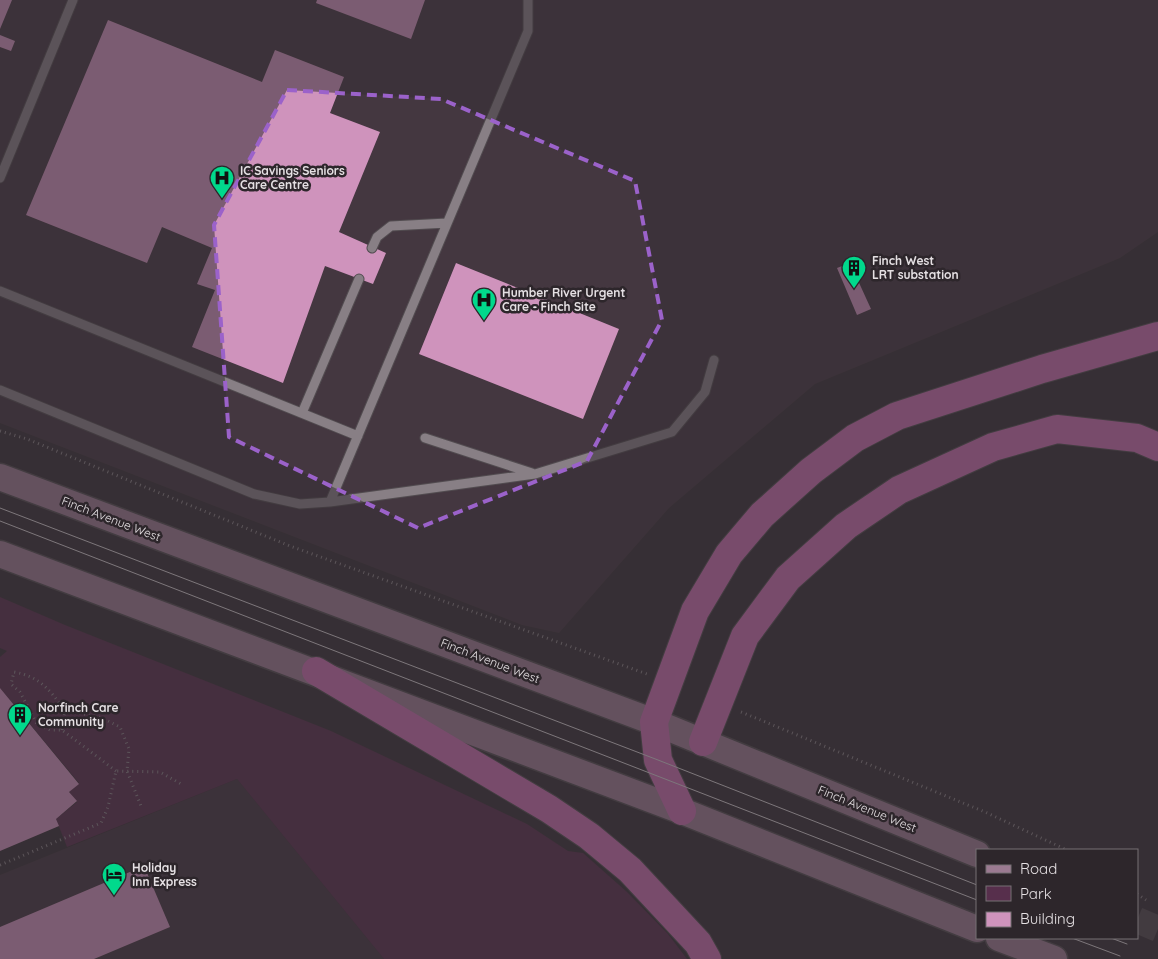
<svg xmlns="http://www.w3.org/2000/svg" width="1158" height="959" font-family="Quicksand,sans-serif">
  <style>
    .built { fill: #443740 }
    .green { fill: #572f4c }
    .building { fill: #cf93bc }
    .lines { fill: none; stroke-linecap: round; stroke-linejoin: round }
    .secondary-tunnel { stroke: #514a4f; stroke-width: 26; stroke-dasharray: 26 13; stroke-linecap: butt }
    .service-casing { stroke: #524c50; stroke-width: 11 }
    .secondary-casing { stroke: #524c50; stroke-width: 29 }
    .motorway-casing { stroke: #524c50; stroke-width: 30 }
    .path { stroke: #8a8488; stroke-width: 3; stroke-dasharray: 1 4; stroke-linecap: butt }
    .service { stroke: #887f85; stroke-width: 9 }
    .secondary { stroke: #9b7a91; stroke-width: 26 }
    .motorway { stroke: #c76eae; stroke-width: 28 }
    .tram { stroke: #d2cdd0; stroke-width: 1 }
    .marked { fill: none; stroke: #9b62ca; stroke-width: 4; stroke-dasharray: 10 6; stroke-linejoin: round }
    .labels { text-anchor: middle; stroke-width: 5; stroke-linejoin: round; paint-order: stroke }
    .poi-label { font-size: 12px; font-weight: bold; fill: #e5e0e3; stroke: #2d262b; text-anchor: start }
    .street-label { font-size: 12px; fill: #e5e0e3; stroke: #2d262b }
  </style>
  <rect width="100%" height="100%" fill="#373035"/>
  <path class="built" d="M0 0H1158V232L1120 258 815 384 669 508 559 633 522 625 0 423Z
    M237 779 384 959H0V875Z"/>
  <path class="green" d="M0 597 65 625 331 731 527 824 568 851 583 853 627 892 668 934 687 959H384L237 779 67 847 56 819 77 802 69 792 79 783 0 688V657L7 651 0 648Z"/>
  <path class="building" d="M0 0H12L0 29Z
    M317 0H425L411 39 316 3Z
    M108 20 262 82 275 50 344 77 330 113 380 132 339 232 386 253 373 284 325 266 283 383 192 347 215 290 197 284 212 248 162 227 147 263 26 215Z
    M0 35 15 41 11 51 0 47Z
    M456 263 619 329 583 419 419 354Z
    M850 263 871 309 857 315 837 268Z
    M0 688 79 784 69 792 77 801 56 819 59 826 0 851Z
    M144 866 170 927 94 959H0V927Z"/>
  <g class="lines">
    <path class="secondary-tunnel" d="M1137 920 1158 929"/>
    <defs>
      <path id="service" d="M0 178 73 0
        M372 248 377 237 391 226 447 223
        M0 291 358 436
        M0 390 254 494 300 504 330 502 528 31V0
        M302 413 359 279
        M425 438 532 473
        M330 502 535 474 672 432 705 392 714 360"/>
      <path id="secondary" d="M0 477 654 722 977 854
        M0 554 682 811 977 929
        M999 938 1054 959"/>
      <path id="motorway" d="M316 671 549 809 589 836 630 870 698 943 707 959
        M703 742 745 636 788 578 846 526 899 490 993 447 1057 429 1137 438 1158 447
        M682 811 658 760 654 722 695 611 729 554 762 515 811 471 855 438 897 416 1042 369 1158 336"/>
    </defs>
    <use href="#service" class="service-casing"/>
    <use href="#secondary" class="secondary-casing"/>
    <use href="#motorway" class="motorway-casing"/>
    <path class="path" d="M0 431 27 439 290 546 647 674
      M741 712 985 812 1067 850
      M62 730 65 710
      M116 771 62 730H50L37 724 20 692 11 684 14 672C41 677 49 690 65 710L102 718 120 727 129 749 127 771 141 806
      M0 865 101 823 108 807 116 771 160 772 181 784
      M1137 894 1146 900"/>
    <use href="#service" class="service"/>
    <use href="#secondary" class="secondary"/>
    <use href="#motorway" class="motorway"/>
    <path class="tram" d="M0 508 658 760 977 885
      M0 521 977 900
      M1072 938 1120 956
      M1111 938 1127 944"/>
  </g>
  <path d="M0 0H1158V959H0ZM287 90 441 99 635 181 662 320 587 461 418 528 229 437 214 225Z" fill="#373035" fill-opacity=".55" fill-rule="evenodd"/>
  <path class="marked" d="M287 90 441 99 635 181 662 320 587 461 418 528 229 437 214 225Z"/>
  <defs>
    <symbol id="hospital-pin" viewBox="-11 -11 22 30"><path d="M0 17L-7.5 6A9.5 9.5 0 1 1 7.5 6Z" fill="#01d98c" stroke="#2d262b"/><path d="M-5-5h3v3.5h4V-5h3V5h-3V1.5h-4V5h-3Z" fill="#111"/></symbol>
    <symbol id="building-pin" viewBox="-11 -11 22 30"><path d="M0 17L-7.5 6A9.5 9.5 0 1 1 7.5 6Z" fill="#01d98c" stroke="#2d262b"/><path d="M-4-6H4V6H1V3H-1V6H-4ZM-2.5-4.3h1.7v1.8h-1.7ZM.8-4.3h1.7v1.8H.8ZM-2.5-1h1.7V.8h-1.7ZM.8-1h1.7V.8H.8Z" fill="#111"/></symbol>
    <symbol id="hotel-pin" viewBox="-11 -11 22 30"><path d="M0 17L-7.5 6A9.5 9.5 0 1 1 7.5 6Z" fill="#01d98c" stroke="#2d262b"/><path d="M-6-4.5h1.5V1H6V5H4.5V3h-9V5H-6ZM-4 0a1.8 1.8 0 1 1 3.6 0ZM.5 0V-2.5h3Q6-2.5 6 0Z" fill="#111"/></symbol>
  </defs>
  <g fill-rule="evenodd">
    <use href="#hospital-pin" x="208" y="164" width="28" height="38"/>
    <use href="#building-pin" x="840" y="254" width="28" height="38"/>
    <use href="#hospital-pin" x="470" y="286" width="28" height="38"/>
    <use href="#building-pin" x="6" y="701" width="28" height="38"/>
    <use href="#hotel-pin" x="100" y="861" width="28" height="38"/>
  </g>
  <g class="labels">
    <g class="poi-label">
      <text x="240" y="175">IC Savings Seniors<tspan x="240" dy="14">Care Centre</tspan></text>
      <text x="872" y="265">Finch West<tspan x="872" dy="14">LRT substation</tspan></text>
      <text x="502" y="297">Humber River Urgent<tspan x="502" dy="14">Care - Finch Site</tspan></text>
      <text x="38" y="712">Norfinch Care<tspan x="38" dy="14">Community</tspan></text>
      <text x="132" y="872">Holiday<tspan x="132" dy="14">Inn Express</tspan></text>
    </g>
    <g class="street-label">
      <text transform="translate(111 519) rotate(21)" y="4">Finch Avenue West</text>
      <text transform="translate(490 661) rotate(21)" y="4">Finch Avenue West</text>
      <text transform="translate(867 809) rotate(22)" y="4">Finch Avenue West</text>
    </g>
  </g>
  <rect x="976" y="849" width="162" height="90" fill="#2d262b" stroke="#777075"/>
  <rect x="986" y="865" width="25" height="8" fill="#9b7a91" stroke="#777075"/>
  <text x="1020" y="874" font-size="15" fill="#e5e0e3">Road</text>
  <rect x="986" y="886" width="25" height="15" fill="#572f4c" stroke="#777075"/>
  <text x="1020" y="899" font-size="15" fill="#e5e0e3">Park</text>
  <rect x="986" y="912" width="25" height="15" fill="#cf93bc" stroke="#777075"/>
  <text x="1020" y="924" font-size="15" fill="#e5e0e3">Building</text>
</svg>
